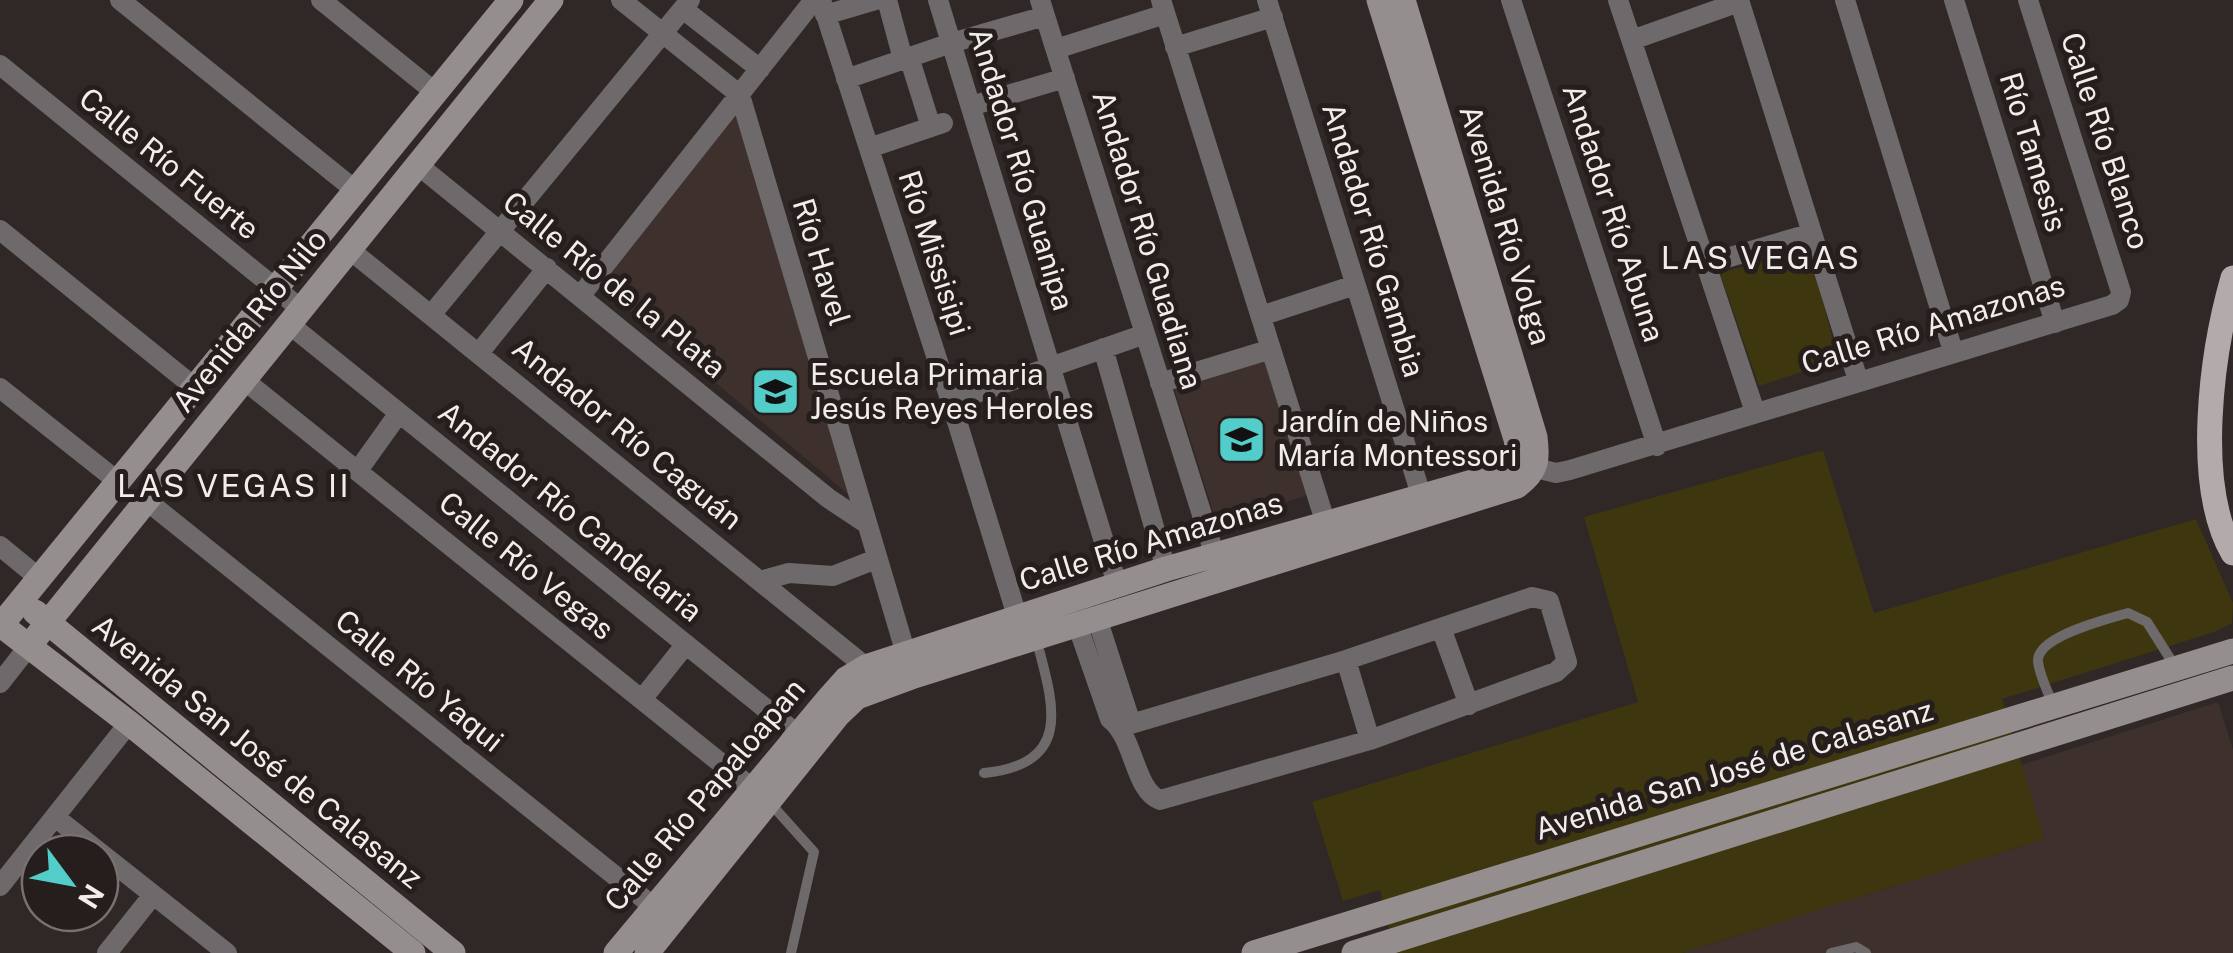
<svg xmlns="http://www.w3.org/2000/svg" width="2233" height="953" font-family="'Public Sans',sans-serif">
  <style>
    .built { fill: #3e312d }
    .green { fill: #3d360f }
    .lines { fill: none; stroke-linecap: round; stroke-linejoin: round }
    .lane { stroke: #6e6a6b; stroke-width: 10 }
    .street { stroke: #6e6a6b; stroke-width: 20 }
    .secondary { stroke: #958e8f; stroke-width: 25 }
    .primary { stroke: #b2aaab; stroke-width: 25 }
    .labels { text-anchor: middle; stroke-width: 10; stroke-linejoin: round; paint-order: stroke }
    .street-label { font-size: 30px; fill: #f1edeb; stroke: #251e1c }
    .poi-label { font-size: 30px; fill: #f1edeb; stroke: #251e1c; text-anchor: start }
    .neighbourhood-label { font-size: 32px; letter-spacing: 2.5px; fill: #f1edeb; stroke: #251e1c }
  </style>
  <rect width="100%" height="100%" fill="#2f2826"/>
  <path class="built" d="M740 108 855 500 598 284Z
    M1267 354 1311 494 1217 524 1173 384Z
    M2218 702 2233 750V953H1682L2044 839 2021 765Z"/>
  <path class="green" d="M1809 248 1838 360 1759 386 1720 273Z
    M1823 450 1874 613 2196 519 2233 603 2232 623 2214 632 2002 699 2044 839 1682 953H1395L1380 890 1343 901 1312 802 1638 702 1584 517Z"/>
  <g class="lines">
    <path class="lane" d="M2054 707C2049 694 2039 675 2038 661 2037 636 2108 619 2128 613L2147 622 2176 668
      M984 773C1075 764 1053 703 1036 638
      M771 804 814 852 791 953
      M1831 953 1856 947 1866 953"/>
    <path class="street" d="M120 0 355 190
      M321 0 436 93
      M621 0 740 95 909 664
      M821 0 951 402 1021 629
      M887 0 903 59
      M938 0 1117 584
      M1040 0 1215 556
      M1161 0 1326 524
      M1267 0 1422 498
      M1511 0 1657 446
      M1618 0 1755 412
      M1739 0 1858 380
      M1845 0 1953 351
      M1954 0 2055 323
      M683 9 760 69
      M825 15 876 0
      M1632 40 1739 2
      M1175 47 1273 17
      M1056 49 1165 14
      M909 57 931 127
      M0 65 301 309
      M846 79 951 43 1045 16
      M971 106 1065 78
      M869 148 943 123
      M418 165 828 498 867 524
      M0 230 193 386
      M350 250 866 667
      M1706 264 1812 233
      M581 295 814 0
      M431 315 690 0
      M1261 316 1355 285
      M289 324 807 742
      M1103 348 1166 569
      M479 353 547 268
      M244 380 763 797
      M1160 383 1271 349
      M0 388 116 480
      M951 402 1145 334
      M1523 465 1556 473 1570 470 2112 305 2119 300 2121 292 2028 0
      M359 469 399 413
      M147 501 654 907
      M0 546 39 578
      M760 581 789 573 833 576 876 559
      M1097 618 1128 714 1121 727
      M1077 624 1110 719C1135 738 1134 790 1160 800L1370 740 1556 672 1567 662 1549 601 1532 597 1346 660 1121 727
      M1441 628 1469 705
      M1346 660 1370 740
      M0 683 29 646
      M643 698 686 644
      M55 817 227 953
      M0 886 129 723
      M107 953 153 895"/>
    <path class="secondary" d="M35 612 453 953
      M29 646 551 0
      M413 953 129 723 1 625 511 0
      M616 953 829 698 846 679 866 667 1166 569 1497 475C1514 465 1520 459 1516 439L1379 0
      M647 953 838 715 857 697 914 676 1517 486C1537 471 1538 460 1535 437L1403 0
      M1254 953 2233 651
      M1354 953 2233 678"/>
    <path class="primary" d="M2233 278C2212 351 2193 484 2233 553"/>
  </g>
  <defs>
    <symbol id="school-square" viewBox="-11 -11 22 22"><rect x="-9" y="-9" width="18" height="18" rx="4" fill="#53cdca" stroke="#251e1c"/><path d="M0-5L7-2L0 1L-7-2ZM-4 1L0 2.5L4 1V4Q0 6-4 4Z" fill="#111"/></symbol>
  </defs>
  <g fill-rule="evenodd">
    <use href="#school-square" x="748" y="364" width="55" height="55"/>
    <use href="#school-square" x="1214" y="412" width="55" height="55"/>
  </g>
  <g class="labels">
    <g class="street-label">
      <text transform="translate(2105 141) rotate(72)" y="10">Calle Río Blanco</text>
      <text transform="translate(2033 152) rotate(73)" y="10">Río Tamesis</text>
      <text transform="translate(169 164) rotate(39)" y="10">Calle Río Fuerte</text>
      <text transform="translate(1021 169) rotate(73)" y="10">Andador Río Guanipa</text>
      <text transform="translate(1613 213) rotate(72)" y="10">Andador Río Abuna</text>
      <text transform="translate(1505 225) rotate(73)" y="10">Avenida Río Volga</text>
      <text transform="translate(1147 240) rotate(73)" y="10">Andador Río Guadiana</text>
      <text transform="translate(1373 240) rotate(73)" y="10">Andador Río Gambia</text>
      <text transform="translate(934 253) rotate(72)" y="10">Río Missisipi</text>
      <text transform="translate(821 262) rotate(73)" y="10">Río Havel</text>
      <text transform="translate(614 285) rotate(39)" y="10">Calle Río de la Plata</text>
      <text transform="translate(250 321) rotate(-51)" y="10">Avenida Río Nilo</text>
      <text transform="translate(1933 325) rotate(-17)" y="10">Calle Río Amazonas</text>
      <text transform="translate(627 434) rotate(39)" y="10">Andador Río Caguán</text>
      <text transform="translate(570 512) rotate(39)" y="10">Andador Río Candelaria</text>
      <text transform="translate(1151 542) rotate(-17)" y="10">Calle Río Amazonas</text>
      <text transform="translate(526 566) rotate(39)" y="10">Calle Río Vegas</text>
      <text transform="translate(419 681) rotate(39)" y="10">Calle Río Yaqui</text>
      <text transform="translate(257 752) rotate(39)" y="10">Avenida San José de Calasanz</text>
      <text transform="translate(1734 770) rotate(-17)" y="10">Avenida San José de Calasanz</text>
      <text transform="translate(705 795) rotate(-50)" y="10">Calle Río Papaloapan</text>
    </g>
    <g class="poi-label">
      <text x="810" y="385">Escuela Primaria<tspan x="810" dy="34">Jesús Reyes Heroles</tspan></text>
      <text x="1277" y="432">Jardín de Niños<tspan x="1277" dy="34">María Montessori</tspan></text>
    </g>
    <g class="neighbourhood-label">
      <text x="1761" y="269">LAS VEGAS</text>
      <text x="234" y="497">LAS VEGAS II</text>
    </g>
  </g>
  <g transform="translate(70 883) rotate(122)"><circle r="48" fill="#251e1c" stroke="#77716f" stroke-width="2.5"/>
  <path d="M0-8L18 38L0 25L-18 38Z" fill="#53cdca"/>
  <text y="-15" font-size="28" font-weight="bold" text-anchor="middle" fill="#f1edeb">N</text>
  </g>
</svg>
